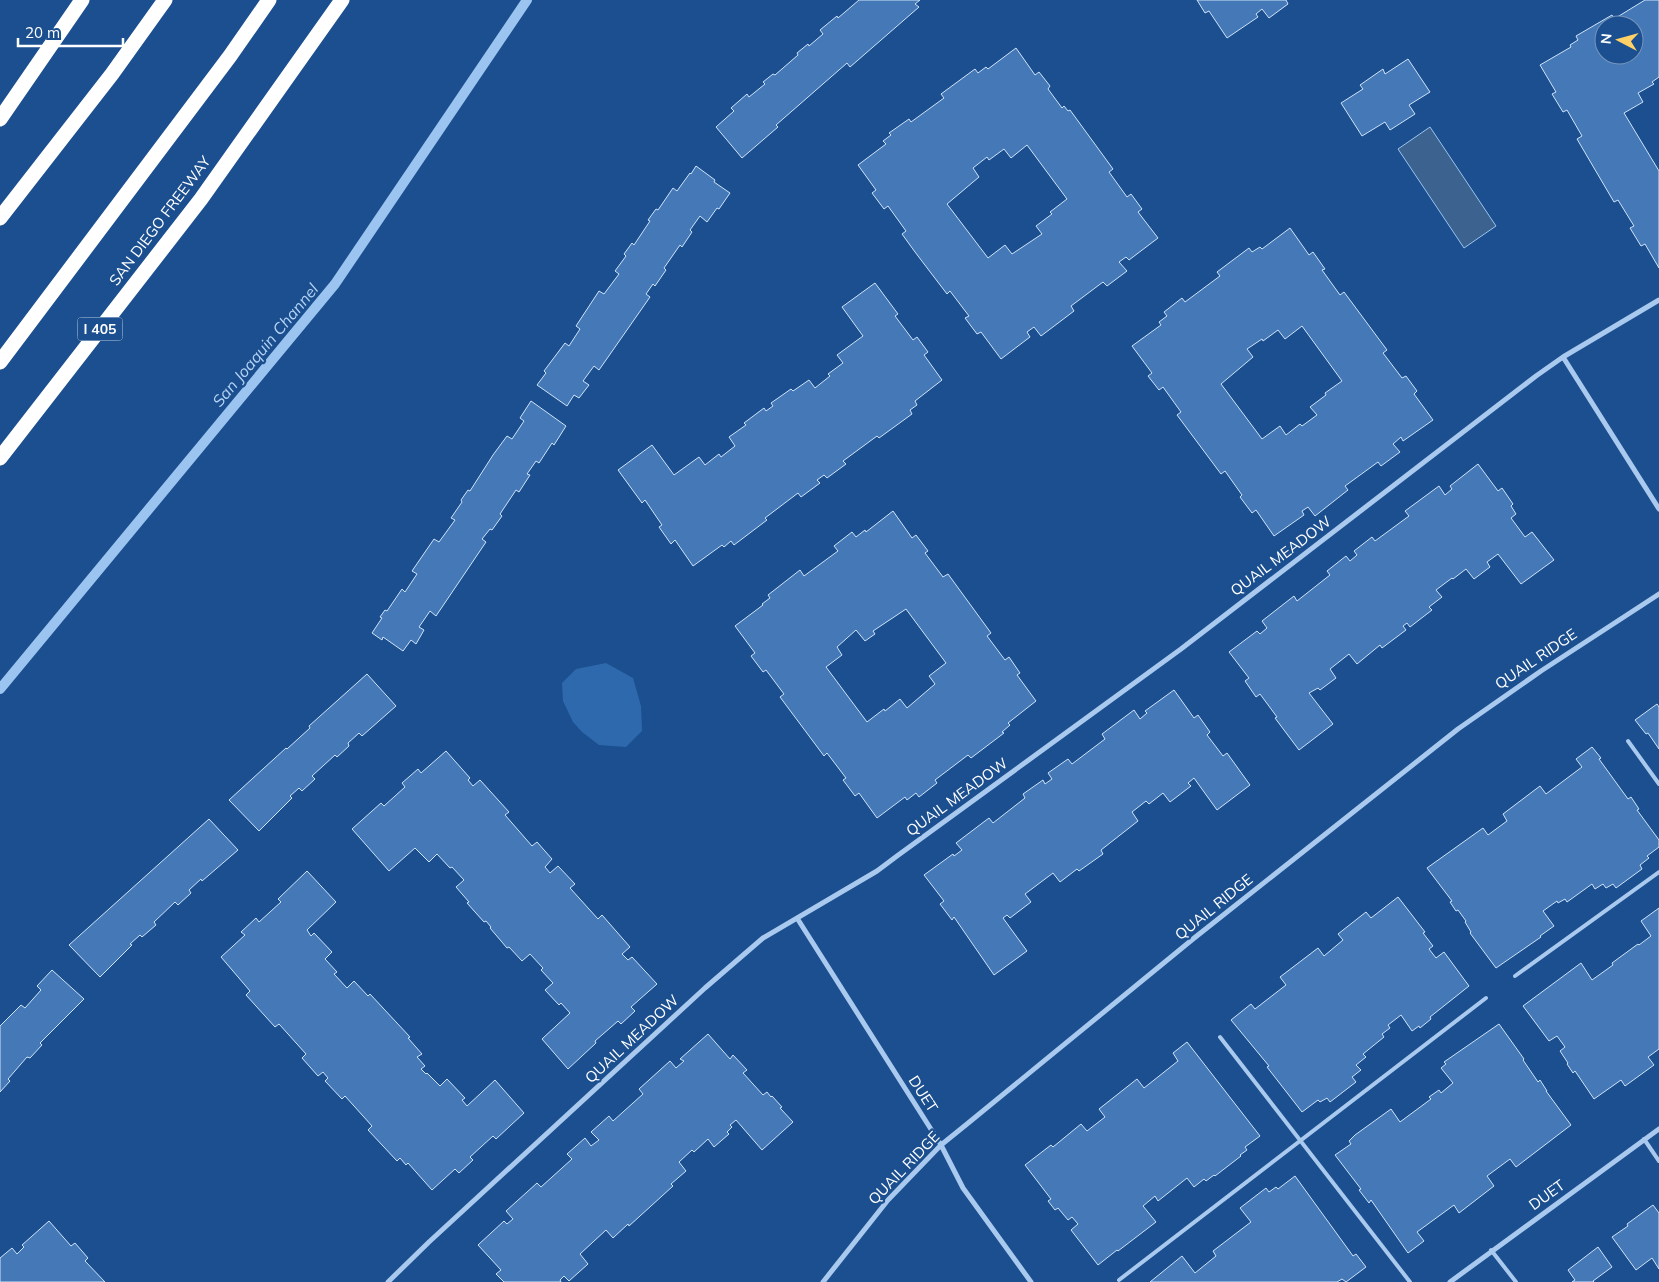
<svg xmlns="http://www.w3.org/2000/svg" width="1659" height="1282" font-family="Mulish,sans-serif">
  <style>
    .green { fill: #2e69ad }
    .water { fill: #3c6290; stroke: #9cc4f0 }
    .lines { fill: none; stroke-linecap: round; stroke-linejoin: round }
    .stream { stroke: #9cc4f0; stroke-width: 10 }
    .building { fill: #4478b7; stroke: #cfe3fa; fill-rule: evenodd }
    .lane { stroke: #a9c9ee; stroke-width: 4 }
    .street { stroke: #a9c9ee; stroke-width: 5 }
    .highway { stroke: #fff; stroke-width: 15 }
    .labels { text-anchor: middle; stroke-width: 4.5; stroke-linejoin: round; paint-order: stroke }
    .shield { fill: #1b4f8f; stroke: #bbcadd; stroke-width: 1 }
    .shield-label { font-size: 14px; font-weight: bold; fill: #fff }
    .street-label { font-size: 15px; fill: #fff; stroke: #1b4f8f }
    .water-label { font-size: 16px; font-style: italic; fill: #b5d3f5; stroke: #1b4f8f }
  </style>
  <rect width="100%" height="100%" fill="#1b4f8f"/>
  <path class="green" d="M606 663 633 678 641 706 642 731 626 747 599 745 582 732 573 722 563 701 562 683 576 669Z"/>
  <path class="water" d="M1430 127 1496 226 1464 248 1398 149Z"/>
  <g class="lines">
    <path class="stream" d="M0 689 335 284 527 0"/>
  </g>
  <path class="building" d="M859 0H920L915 4 919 7 850 67 847 63 776 125 778 127 742 158 716 127 734 111 731 108 747 94 749 97 765 84 763 82 773 74 775 75 798 55 797 53 808 44 809 46 823 34 820 30 837 16 838 18Z
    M1197 0H1286L1288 4 1269 18 1262 9 1256 14 1258 17 1227 38 1209 11 1205 13Z
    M1645 0H1659V77L1652 82 1654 84 1638 93 1643 102 1624 113 1659 171V268L1645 244 1641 246 1630 228 1634 226 1618 200 1614 202 1577 139 1582 136 1567 110 1563 112 1552 94 1556 92 1540 65 1571 47 1570 45 1578 40 1576 36 1612 15 1614 19ZM1604 25H1634V55H1604Z
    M1016 48 1035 75 1039 72 1050 86 1048 89 1062 108 1064 106 1068 111 1070 110 1113 169 1109 172 1127 197 1131 194 1142 209 1138 212 1158 238 1129 260 1126 257 1119 262 1127 271 1107 286 1103 282 1071 306 1074 311 1041 336 1034 327 1027 332 1030 337 1001 359 981 332 977 334 965 318 969 316 950 291 947 294 915 252 902 234 906 231 888 206 884 209 872 193 876 190 858 165 886 144 883 141 891 135 889 133 909 119 911 122 944 98 941 94 975 69 978 73 986 67 988 69ZM1027 145 1067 199 1050 212 1052 214 1036 226 1042 234 1012 254 1005 245 988 258 947 204 979 177 973 168 987 157 989 160 1004 149 1011 158Z
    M1408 59 1430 92 1409 105 1415 114 1390 130 1385 122 1362 136 1341 103 1363 89 1360 85 1383 69 1385 74Z
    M696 166 715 180 714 182 730 193 719 209 717 208 707 222 700 216 690 230 692 232 682 247 680 245 664 268 666 270 655 286 653 284 646 294 650 297 599 370 594 366 583 381 589 385 579 398 574 395 567 406 537 385 546 373 544 371 565 343 569 346 580 329 576 326 599 291 604 294 619 274 615 271 626 256 624 254 632 243 634 245 650 221 648 220 656 209 658 210 673 188 677 191 690 173 691 174Z
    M1290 228 1309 255 1313 252 1325 269 1322 270 1340 295 1344 292 1387 350 1383 353 1402 378 1406 376 1417 391 1414 394 1433 420 1403 441 1401 437 1393 444 1400 452 1381 466 1378 462 1345 486 1348 490 1315 516 1308 507 1302 511 1304 515 1274 536 1256 510 1252 513 1240 497 1242 495 1225 471 1221 474 1177 415 1181 412 1163 387 1159 390 1148 376 1152 373 1132 346 1161 325 1159 322 1167 316 1164 312 1182 298 1185 302 1220 276 1217 272 1249 248 1252 252 1260 247 1262 249ZM1302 326 1342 381 1325 393 1326 395 1310 407 1317 415 1302 426 1300 424 1286 435 1280 426 1262 439 1221 384 1253 357 1247 349 1262 339 1263 341 1278 330 1285 339Z
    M875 283 898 314 895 316 913 340 917 337 928 352 924 355 942 380 915 401 917 405 910 410 912 414 879 438 877 436 843 461 846 464 827 478 824 475 817 480 820 483 801 497 798 493 765 518 767 520 734 545 731 541 724 547 722 545 693 566 675 540 671 544 659 527 662 525 645 500 642 503 618 470 652 445 674 475 699 457 705 465 719 454 721 457 735 446 729 437 746 425 744 423 764 408 766 411 773 406 771 403 791 389 793 391 809 380 815 388 830 376 828 374 843 363 837 355 863 336 842 307Z
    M531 401 566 426 554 445 552 443 539 463 536 461 527 474 530 475 519 492 516 490 500 514 502 516 492 530 490 529 482 539 486 542 436 616 430 611 419 627 424 630 416 644 411 640 403 651 383 637 382 640 372 633 382 618 380 617 385 610 387 611 402 589 405 592 417 574 412 571 434 539 439 542 455 520 451 518 462 502 461 500 468 490 470 491 493 455 507 436 512 439 524 421 520 418Z
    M1478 464 1498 491 1502 488 1513 504 1511 506 1516 514 1511 518 1525 537 1532 532 1554 560 1521 584 1498 554 1487 562 1490 567 1474 579 1466 569 1453 579 1452 578 1436 590 1442 597 1429 607 1432 610 1410 627 1407 623 1403 626 1406 630 1382 648 1380 645 1357 664 1349 654 1330 669 1336 678 1320 690 1318 688 1309 693 1333 724 1299 750 1275 718 1277 717 1260 694 1256 697 1245 681 1249 678 1229 652 1257 631 1260 634 1267 628 1262 621 1294 596 1297 601 1330 575 1327 571 1346 556 1350 561 1357 555 1354 551 1372 537 1375 541 1409 516 1405 511 1439 486 1445 495 1452 489 1450 486Z
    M893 511 912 538 916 535 928 551 925 553 943 577 948 574 991 633 987 636 1005 660 1009 657 1020 673 1017 675 1036 701 1008 723 1010 725 1002 732 1004 733 971 758 968 755 935 780 937 783 919 797 916 793 907 800 905 797 877 818 859 793 855 796 843 780 846 778 827 753 824 756 780 697 784 694 766 670 763 672 751 656 755 653 735 626 763 605 762 604 770 598 768 595 800 570 804 576 838 551 834 546 852 532 856 537 865 530 866 532ZM906 609 946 663 929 676 935 684 907 708 900 699 885 711 884 709 867 722 826 667 842 655 837 647 856 630 865 641 875 634 873 631Z
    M367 674 396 706 362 736 359 733 348 743 349 746 337 757 335 755 312 776 315 779 302 791 299 788 290 796 292 798 259 831 229 800 286 748 287 749 310 728 309 726Z
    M1174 690 1194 718 1198 715 1210 732 1207 735 1223 756 1227 753 1250 785 1217 810 1194 778 1188 783 1191 786 1170 802 1163 793 1149 804 1146 801 1132 812 1138 821 1101 850 1103 854 1079 871 1077 869 1060 882 1053 873 1025 894 1031 902 1010 918 1007 915 1003 918 1027 951 994 975 954 917 952 920 940 904 944 901 924 875 953 854 954 856 962 850 956 843 989 818 993 823 1025 798 1023 794 1043 780 1045 784 1052 779 1048 773 1068 759 1072 764 1105 739 1102 734 1134 710 1140 719 1147 713 1145 711Z
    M1657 704 1659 707V749L1648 733 1646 734 1635 720Z
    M1592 747 1601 758 1599 759 1628 799 1631 797 1639 809 1637 810 1659 840V847L1647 856 1649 858 1640 865 1642 869 1616 888 1613 884 1606 888 1603 884 1595 889 1592 884 1567 902 1565 899 1558 903 1557 901 1543 911 1554 926 1540 936 1541 937 1496 968 1470 933 1471 932 1465 922 1466 921 1458 910 1456 911 1450 902 1452 901 1427 868 1483 828 1488 835 1507 821 1503 814 1540 786 1546 794 1582 767 1576 759Z
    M446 751 470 778 468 780 473 786 480 780 509 812 505 815 532 846 537 842 552 859 545 867 550 873 558 866 575 884 570 888 598 919 602 915 630 947 622 954 628 960 632 957 657 984 631 1007 635 1011 621 1024 618 1021 595 1041 596 1043 568 1069 542 1039 570 1013 561 1003 559 1005 545 990 553 983 541 970 543 968 530 954 522 961 509 947 507 948 490 928 491 927 486 921 484 922 467 903 469 902 456 887 464 880 452 867 450 868 437 854 429 862 415 848 389 871 352 829 381 803 384 806 405 787 402 783 418 769 421 773Z
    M209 819 238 850 202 881 201 879 189 890 191 893 178 905 175 902 154 922 156 925 142 937 140 935 130 944 132 945 100 977 69 945Z
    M307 871 336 902 307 930 311 936 314 933 332 952 325 959 337 972 334 974 347 988 354 981 368 996 370 994 410 1037 408 1038 422 1054 417 1057 425 1066 421 1069 426 1074 427 1073 440 1086 447 1079 465 1098 462 1100 467 1106 495 1080 524 1113 496 1139 493 1136 470 1157 473 1160 459 1173 455 1169 432 1190 408 1163 406 1165 400 1158 397 1161 368 1130 372 1126 345 1096 342 1099 325 1081 328 1078 323 1072 318 1076 302 1058 306 1054 279 1024 275 1027 246 995 250 991 221 957 245 935 241 932 256 918 259 922 281 902 278 899Z
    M1398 897 1425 932 1423 933 1433 946 1429 949 1436 958 1444 952 1469 986 1430 1017 1431 1019 1420 1028 1419 1026 1412 1031 1401 1015 1388 1025 1390 1028 1382 1034 1384 1037 1363 1054 1366 1057 1356 1065 1361 1070 1352 1077 1356 1082 1330 1102 1327 1098 1320 1102 1318 1100 1302 1112 1267 1067 1269 1066 1231 1020 1251 1004 1255 1009 1286 985 1280 977 1318 948 1324 956 1343 940 1338 934 1366 912 1371 918Z
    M1659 908V1049L1648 1057 1654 1065 1625 1086 1621 1080 1594 1099 1575 1071 1573 1073 1567 1064 1568 1063 1560 1051 1565 1047 1557 1036 1549 1041 1523 1006 1581 963 1592 980 1613 965 1612 963 1638 944 1639 945 1651 936 1641 921Z
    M52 970 84 999 40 1043 42 1045 30 1058 27 1057 8 1079 10 1081 0 1092V1026L21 1005 25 1008 41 990 37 986Z
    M1499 1024 1524 1059 1523 1060 1538 1082 1540 1080 1547 1091H1546L1571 1125 1516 1167 1510 1159 1487 1176 1494 1186 1459 1213 1454 1205 1417 1232 1424 1241 1408 1253 1371 1200 1369 1203 1359 1190 1361 1189 1335 1155 1351 1144 1349 1141 1355 1135 1391 1109 1400 1122 1431 1099 1429 1097 1439 1090 1441 1093 1453 1083 1441 1068 1446 1064 1444 1062Z
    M708 1034 730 1059 733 1055 747 1070 743 1073 763 1095 767 1092 771 1097 772 1096 782 1107 780 1108 793 1122 762 1150 736 1120 730 1125 732 1127 727 1132 729 1134 714 1147 708 1139 694 1152 692 1150 679 1162 686 1171 671 1184 673 1186 629 1226 628 1224 613 1238 606 1230 580 1254 588 1264 569 1281 564 1276 560 1280 561 1282H504L496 1274 501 1270 478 1245 504 1221 507 1224 513 1219 506 1211 537 1183 541 1187 572 1159 567 1154 585 1138 591 1146 599 1140 591 1132 609 1116 613 1121 643 1094 639 1089 670 1061 676 1068 684 1061 680 1059Z
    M1187 1042 1260 1136 1245 1147 1247 1150 1240 1155 1241 1156 1215 1176 1214 1175 1206 1181 1204 1179 1194 1187 1187 1178 1158 1201 1155 1196 1143 1206 1156 1222 1118 1251 1117 1250 1098 1265 1071 1230 1078 1224 1072 1217 1068 1220 1058 1208 1055 1210 1048 1201 1051 1199 1025 1165 1051 1145 1053 1147 1081 1124 1087 1131 1105 1117 1099 1109 1137 1079 1144 1088 1178 1061 1173 1053Z
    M1295 1176 1353 1256 1356 1254 1366 1267 1346 1282 1342 1279 1337 1282H1150L1182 1256 1195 1273 1216 1256 1213 1251 1251 1222 1240 1208 1266 1188 1269 1192 1276 1187 1278 1189Z
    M1653 1205 1659 1213V1269L1652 1258 1636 1270 1612 1237 1628 1226 1627 1224Z
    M49 1221 71 1246 75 1243 88 1258 85 1261 105 1282H0V1258L12 1248 17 1254 24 1247 22 1245Z
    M1598 1247 1612 1267 1593 1281 1594 1282H1572L1575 1280 1568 1270Z"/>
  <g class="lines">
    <path class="lane" d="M1628 741 1659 784
      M1515 976 1659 872
      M1220 1037 1410 1282
      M1644 1139 1659 1161
      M1491 1250 1516 1282
      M1119 1280 1486 998"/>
    <path class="street" d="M1563 357 1659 509
      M797 918 941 1145 963 1188 1031 1282
      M388 1282 429 1242 705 988 763 938 877 871 897 856 1181 649 1536 376 1563 357 1659 300
      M823 1282 888 1200 941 1145 967 1124 1193 939 1458 729 1541 671 1659 594
      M1450 1282 1659 1129"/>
    <path class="highway" d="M0 119 82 0
      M0 218 112 74 165 0
      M0 362 230 56 269 0
      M0 458 201 199 342 0"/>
  </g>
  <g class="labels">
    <rect class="shield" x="77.5" y="317.5" width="45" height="23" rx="4"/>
    <g class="shield-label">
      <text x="100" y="334">I 405</text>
    </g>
    <g class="street-label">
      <text transform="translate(160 221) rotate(-53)" y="5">SAN DIEGO FREEWAY</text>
      <text transform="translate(1281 556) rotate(-37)" y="5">QUAIL MEADOW</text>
      <text transform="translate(1536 659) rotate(-34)" y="5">QUAIL RIDGE</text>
      <text transform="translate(957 797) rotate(-36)" y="5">QUAIL MEADOW</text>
      <text transform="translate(1214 907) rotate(-39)" y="5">QUAIL RIDGE</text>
      <text transform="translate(632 1039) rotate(-43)" y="5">QUAIL MEADOW</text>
      <text transform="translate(923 1094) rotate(57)" y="5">DUET</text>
      <text transform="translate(904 1168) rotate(-46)" y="5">QUAIL RIDGE</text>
      <text transform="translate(1547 1195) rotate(-36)" y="5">DUET</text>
    </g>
    <g class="water-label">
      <text transform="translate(265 345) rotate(-50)" y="6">San Joaquin Channel</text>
    </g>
  </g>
  <g transform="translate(1619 40) rotate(276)"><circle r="24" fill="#1b4f8f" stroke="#7695bc"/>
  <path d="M0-4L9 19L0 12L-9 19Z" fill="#ffd166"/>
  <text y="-8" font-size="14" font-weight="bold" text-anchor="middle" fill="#ffffff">N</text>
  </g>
  <path d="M18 38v8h105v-8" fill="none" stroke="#ffffff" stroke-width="2.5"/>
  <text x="25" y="38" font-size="15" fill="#ffffff" stroke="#1b4f8f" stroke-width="4" paint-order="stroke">20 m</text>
</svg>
